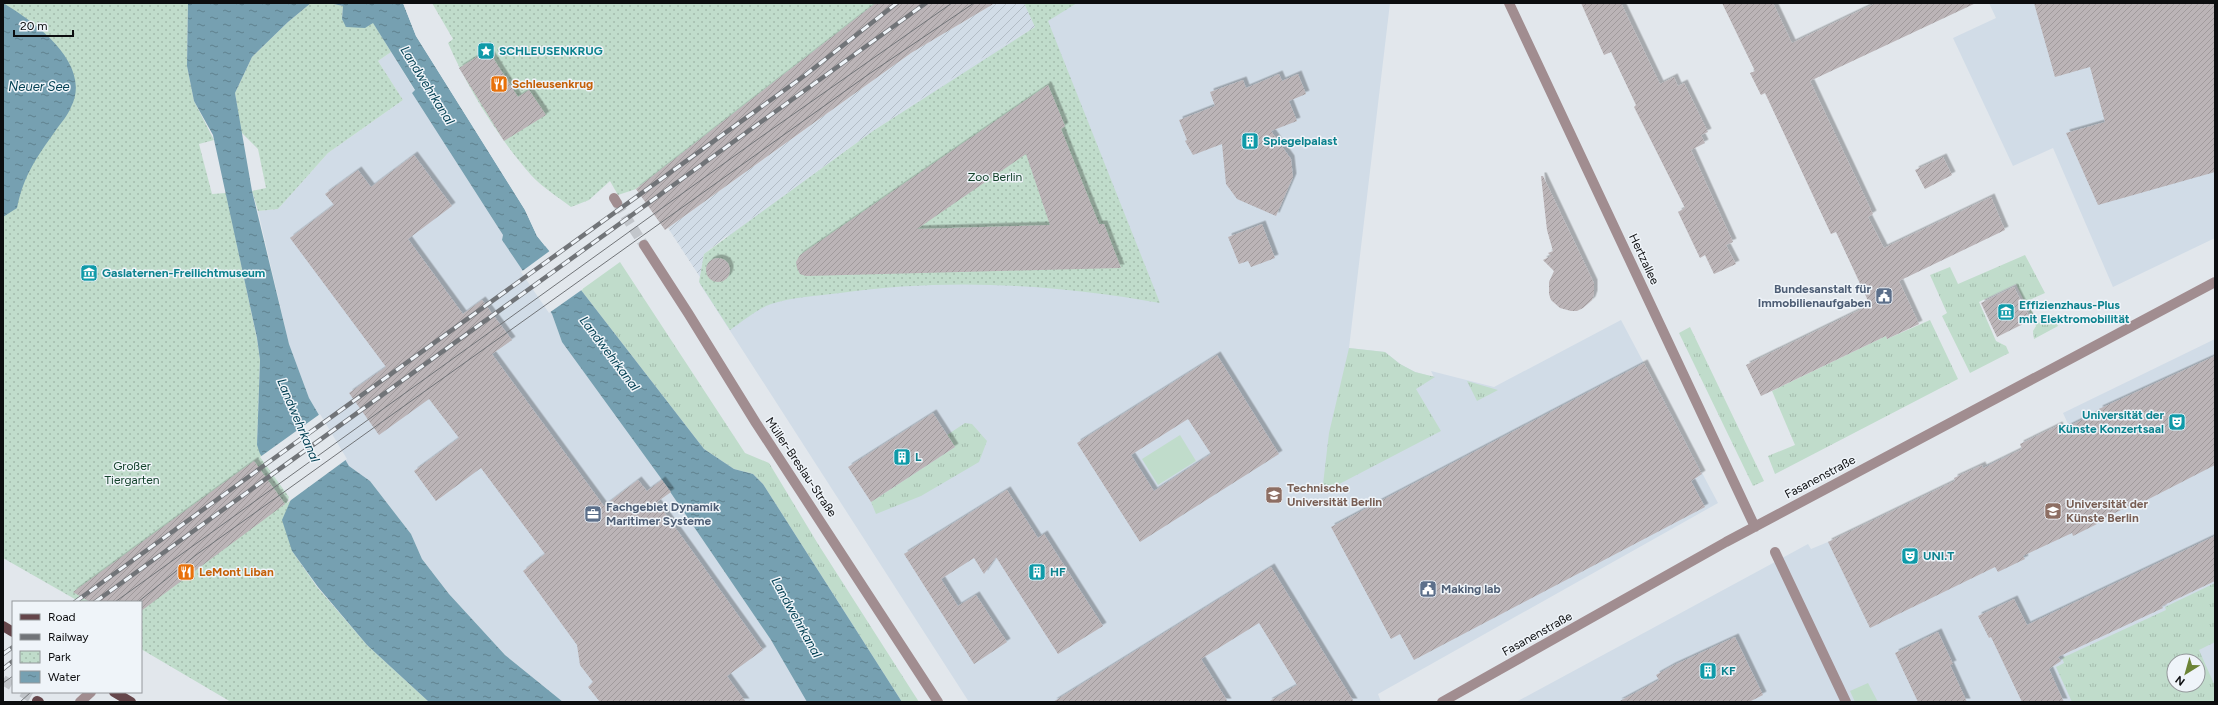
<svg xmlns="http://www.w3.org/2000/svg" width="2218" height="705" font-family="Figtree,sans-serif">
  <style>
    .built { fill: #d1dce7; fill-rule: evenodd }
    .industrial { fill: url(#industrial-furrows) }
    .grass { fill: url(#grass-tufts); fill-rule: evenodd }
    .park { fill: url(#park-dots) }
    .garden { fill: #c0dccb }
    .water { fill: url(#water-ripples) }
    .pier { fill: #e2e7ec }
    .building { fill: url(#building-hatch); fill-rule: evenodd; filter: url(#shadow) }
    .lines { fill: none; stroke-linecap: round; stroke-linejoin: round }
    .minor-tunnel { stroke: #c2c6cb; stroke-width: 10; stroke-dasharray: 10 5; stroke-linecap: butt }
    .major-tunnel { stroke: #c2c6cb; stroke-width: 10; stroke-dasharray: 10 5; stroke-linecap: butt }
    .minor { stroke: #a18d90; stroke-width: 10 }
    .major { stroke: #65464b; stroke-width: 10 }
    .tram { stroke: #717478; stroke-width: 1 }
    .rail-casing { stroke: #717478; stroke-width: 4.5 }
    .rail { stroke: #eff4f9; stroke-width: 3; stroke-dasharray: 9; stroke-linecap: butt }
    .labels { text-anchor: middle; stroke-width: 3; stroke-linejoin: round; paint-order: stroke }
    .culture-label { font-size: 12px; font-weight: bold; fill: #0d838f; stroke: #eff4f9; text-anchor: start }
    .food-label { font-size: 12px; font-weight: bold; fill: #c56008; stroke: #eff4f9; text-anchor: start }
    .park-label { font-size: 12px; fill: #13422b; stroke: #eff4f9 }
    .street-label { font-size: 12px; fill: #0c0d0f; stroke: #eff4f9 }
    .service-label { font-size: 12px; font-weight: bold; fill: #4e5e75; stroke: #eff4f9; text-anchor: start }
    .education-label { font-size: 12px; font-weight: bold; fill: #785e54; stroke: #eff4f9; text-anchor: start }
    .water-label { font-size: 13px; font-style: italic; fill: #003f52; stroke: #eff4f9 }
  </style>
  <defs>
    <pattern id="industrial-furrows" width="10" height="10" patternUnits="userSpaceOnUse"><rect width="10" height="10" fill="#d1dce7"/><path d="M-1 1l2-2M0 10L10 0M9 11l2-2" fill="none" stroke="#b2bcc5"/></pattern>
    <pattern id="grass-tufts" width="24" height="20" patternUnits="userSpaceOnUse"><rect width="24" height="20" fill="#c0dccb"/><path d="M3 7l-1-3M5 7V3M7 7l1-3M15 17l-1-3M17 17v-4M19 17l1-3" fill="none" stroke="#a4bcad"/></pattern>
    <pattern id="park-dots" width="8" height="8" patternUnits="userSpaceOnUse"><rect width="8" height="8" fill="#c0dccb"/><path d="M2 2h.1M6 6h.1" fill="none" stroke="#a4bcad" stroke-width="1.8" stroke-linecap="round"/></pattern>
    <pattern id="water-ripples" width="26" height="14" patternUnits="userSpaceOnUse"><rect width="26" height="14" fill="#76a0b1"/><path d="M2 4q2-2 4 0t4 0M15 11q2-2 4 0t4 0" fill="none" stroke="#5f818e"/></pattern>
    <pattern id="building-hatch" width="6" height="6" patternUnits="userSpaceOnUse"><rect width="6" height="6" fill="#bbb4b7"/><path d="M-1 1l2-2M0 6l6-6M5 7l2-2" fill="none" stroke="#a09a9c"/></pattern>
    <filter id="shadow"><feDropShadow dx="3.5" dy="-3.5" stdDeviation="0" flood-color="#0004"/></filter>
  </defs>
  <rect width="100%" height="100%" fill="#e2e7ec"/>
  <path class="built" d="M1024 3H1390L1349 348 1385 352 1400 364 1415 372 1434 377 1431 371 1494 387 1621 320 1718 503 1378 694 1381 702H969L700 284 728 235 873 131 985 56 1035 27Z
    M1989 3H2215V238L2113 287 2053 148 2013 166 1953 38 1996 18Z
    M391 52 415 91 412 93 503 235 502 240 552 314 562 342 660 477 771 640 807 702H563L505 655 449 594 422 559 411 534 370 481 349 466 309 398 289 344 258 211 278 209 328 153 403 100 378 61Z
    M2215 339V702H1516L1808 544 1811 549 1828 542 1955 481 1954 478 1982 465 1983 467 2022 449 2020 444 2059 425 2062 430 2069 426 2063 413ZM2174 661H2198V685H2174Z"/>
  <path class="industrial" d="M995 3H1024L1035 27 985 56 873 131 728 235 704 254 700 277 668 228 911 53Z"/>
  <path class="grass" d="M2025 255 2045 293 2027 301 2038 323 2053 315 2058 326 2034 339 2033 331 2036 326 2016 284 1979 302 1996 341 2006 346 2009 353 1970 373 1942 316 1947 313 1930 275 1950 267 1958 284Z
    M620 262 745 453 769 463 818 544 919 702H902L763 484 753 474 734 469 704 449 581 290Z
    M1930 320 1958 379 1775 474 1768 456 1795 445 1772 391 1886 336 1887 339Z
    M1690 327 1764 481 1753 486 1679 333Z
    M1349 348 1385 352 1400 364 1415 372 1435 377 1416 389 1441 431 1322 493 1329 433Z
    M1467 381 1498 390 1477 401Z
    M965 423 972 424 987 441 979 462 921 496 876 514 871 502 955 447 947 435Z
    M2215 583V642L2199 650 2215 686V702H2072L2056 667 2064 663 2062 658 2166 610 2165 607ZM2174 661H2198V685H2174Z"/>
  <path class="park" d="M3 3H188L187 66 194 101 214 140 199 144 212 194 226 193 257 339 260 360 257 445 292 497V551L317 587 367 645 429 702H231L141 649V602H80L3 558Z
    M311 3H329L343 6 342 19 373 22 391 52 378 61 403 100 328 153 278 209 258 211 252 191 266 188 258 149 241 132 235 93 252 57 288 22Z
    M432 3H876L636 189 618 195 610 181 589 200 571 207C558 197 542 187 531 175 499 139 467 87 448 43L453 39Z
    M1024 3H1077L1048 21 1160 303C1053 284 947 278 840 293 817 296 792 297 771 304 757 309 742 322 730 330L699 282 704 254 873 131 1035 27Z"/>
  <path class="garden" d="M1180 435 1196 461 1158 485 1142 459Z
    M1868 683 1878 702H1855L1850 691Z"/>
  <path class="water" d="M3 3C35 22 93 64 71 107 68 115 61 123 56 130 37 157 24 174 17 208L3 217Z
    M188 3H311L288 22 252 57 235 93 252 191 289 344 309 398 349 466 370 481 411 534 422 559 449 594 505 655 563 702H429L367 645 318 587 292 551 282 520 292 497 260 454 257 445 260 360 257 338 213 135 194 101 187 66Z
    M329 3H403L416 36 525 210 537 236 581 290 704 449 734 469 753 474 763 484 902 702H807L771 640 660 477 562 342 552 314 502 240 503 235 412 93 415 90 373 23 365 28 346 27 342 19 343 6Z"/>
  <path class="pier" d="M403 3H405L418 35 526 209 531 221 546 245 545 246 537 236 525 210 416 36Z
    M551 250 583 289 549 313 521 272Z
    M320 414 347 459 287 503 289 497 260 457Z"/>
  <path class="building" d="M876 3H995L911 53 665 230 636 189Z
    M1581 3H1621L1660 84 1674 77 1678 86 1684 83 1708 132 1701 135 1705 143 1691 150 1733 242 1726 245 1736 264 1714 274 1705 255 1700 258 1678 212 1685 208 1634 107 1636 105 1611 52 1604 55Z
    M1722 3H1773L1792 43 1876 3H1976L1810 81 1873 214 1868 217 1884 248 1991 197 2005 230 1899 281 1919 324 1887 339 1886 336 1761 396 1746 365 1870 305 1836 232 1831 234 1765 93 1761 95 1750 73 1755 71Z
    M2034 3H2215V172L2098 205 2066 133 2105 122 2090 67 2055 77Z
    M488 50 518 97 529 90 546 115 504 141 459 68Z
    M1279 74 1282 81 1298 74 1306 94 1289 101 1297 121 1271 131 1291 159 1293 177 1276 216 1237 199 1226 184 1222 144 1193 155 1185 141 1187 140 1179 120 1215 106 1210 92 1243 80 1246 88Z
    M1048 85 1065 126 1061 129 1099 224H1104L1121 268 806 276 800 274 797 268 796 262 800 255ZM1026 154 1050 225 917 229Z
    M414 155 452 206 408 239 463 314 482 300 512 340 492 354 604 506 638 480 647 491 662 480 671 492 657 502 763 650 727 676 746 702H600L588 687 593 682 580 665 577 645 523 571 545 554 481 468 436 501 414 471 459 438 429 399 379 435 349 393 386 367 290 238 334 205 325 194 358 170 371 187Z
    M1943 157 1952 175 1925 189 1915 170Z
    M1541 176H1543L1594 283V294L1592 300 1583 308 1577 311H1571L1560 308 1551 300 1549 294V282L1554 271 1543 260 1551 256 1548 253 1553 251 1547 230Z
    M1262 224 1275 258 1251 267 1248 261 1239 264 1228 237Z
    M706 270a12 12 0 1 1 24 0a12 12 0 1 1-24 0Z
    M2014 287 2031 320 1997 337 1981 303Z
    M1217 355 1279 454 1140 542 1077 443ZM1188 419 1211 454 1154 491 1131 455Z
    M2215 356V465L2143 502 2142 500 2096 522 2097 524 2073 536 2072 533 2023 556 2025 559 1998 572 1995 567 1870 628 1828 542 1955 481 1954 478 1982 465 1983 468 2022 449 2020 444 2059 425 2061 430 2100 411 2099 409Z
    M1644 363 1702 474 1691 481 1705 507 1414 660 1400 634 1391 639 1331 527Z
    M933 413 955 447 871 502 848 467Z
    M254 461 285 504 141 611V602H90L73 592Z
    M1007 490 1038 538 1044 534 1103 626 1058 654 996 557 984 574 974 558 941 579 958 606 976 595 1007 642 974 664 904 554Z
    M2215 536V581L2162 606 2163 608 2058 657 2061 661 2049 669 2064 702H2022L1991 637 1989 638 1978 616 2014 599 2027 625Z
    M1271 567 1354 702H1268L1297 685 1259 623 1201 659 1228 702H1053Z
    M1938 632 1953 664 1950 665 1967 702H1918L1895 653Z
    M1735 637 1763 695 1749 702H1618L1659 680 1656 675 1672 666Z"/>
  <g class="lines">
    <path class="minor-tunnel" d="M617 203 644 245"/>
    <path class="major-tunnel" d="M3 680 13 686
      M22 692 37 701"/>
    <path class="minor" d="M1509 3 1755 527
      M614 198 617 203
      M644 245 688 313 756 423 938 702
      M1775 552 1846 702
      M80 702 91 692
      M1442 702 1726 542 2215 282"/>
    <path class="major" d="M3 626 13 632
      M114 692 131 702
      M37 701 39 702"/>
    <path class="tram" d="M115 602 758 139 952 3
      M138 602 196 555 358 439 869 74 974 3
      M3 683 13 676
      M20 702 31 692"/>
    <defs>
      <path id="rail" d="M75 602 804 76 897 3
        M95 602 926 3
        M3 654 13 647
        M3 669 13 661"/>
    </defs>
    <use href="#rail" class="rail-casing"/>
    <use href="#rail" class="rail"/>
  </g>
  <defs>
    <symbol id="sight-square" viewBox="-11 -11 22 22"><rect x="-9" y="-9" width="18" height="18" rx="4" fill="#0f9aa8" stroke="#eff4f9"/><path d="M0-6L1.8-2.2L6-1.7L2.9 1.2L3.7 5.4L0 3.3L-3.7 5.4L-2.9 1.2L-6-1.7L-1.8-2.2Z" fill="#fff"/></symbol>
    <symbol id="restaurant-square" viewBox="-11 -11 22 22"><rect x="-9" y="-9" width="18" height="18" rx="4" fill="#e8710a" stroke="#eff4f9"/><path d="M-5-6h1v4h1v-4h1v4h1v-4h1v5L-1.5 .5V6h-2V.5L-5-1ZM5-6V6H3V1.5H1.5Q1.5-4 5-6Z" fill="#fff"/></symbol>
    <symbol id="building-square" viewBox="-11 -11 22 22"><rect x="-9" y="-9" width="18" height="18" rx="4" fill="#0f9aa8" stroke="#eff4f9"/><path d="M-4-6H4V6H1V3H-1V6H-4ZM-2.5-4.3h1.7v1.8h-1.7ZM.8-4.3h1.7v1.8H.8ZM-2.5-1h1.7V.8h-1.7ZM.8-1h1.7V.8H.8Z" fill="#fff"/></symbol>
    <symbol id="museum-square" viewBox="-11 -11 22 22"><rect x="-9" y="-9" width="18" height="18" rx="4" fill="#0f9aa8" stroke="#eff4f9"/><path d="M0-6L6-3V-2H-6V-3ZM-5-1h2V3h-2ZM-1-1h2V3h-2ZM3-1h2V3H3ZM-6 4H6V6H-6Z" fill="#fff"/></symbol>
    <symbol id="civic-square" viewBox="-11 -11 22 22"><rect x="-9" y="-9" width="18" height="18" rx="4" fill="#5c6f8a" stroke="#eff4f9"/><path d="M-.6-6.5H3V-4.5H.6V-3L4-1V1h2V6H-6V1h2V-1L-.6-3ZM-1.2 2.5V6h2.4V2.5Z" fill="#fff"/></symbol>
    <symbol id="theatre-square" viewBox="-11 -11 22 22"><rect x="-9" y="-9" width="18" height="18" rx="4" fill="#0f9aa8" stroke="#eff4f9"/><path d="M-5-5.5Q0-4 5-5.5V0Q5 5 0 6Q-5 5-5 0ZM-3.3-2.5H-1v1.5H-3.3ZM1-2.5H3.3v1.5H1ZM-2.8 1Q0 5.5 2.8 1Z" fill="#fff"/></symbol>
    <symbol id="university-square" viewBox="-11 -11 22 22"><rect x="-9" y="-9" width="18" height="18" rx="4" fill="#8d6e63" stroke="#eff4f9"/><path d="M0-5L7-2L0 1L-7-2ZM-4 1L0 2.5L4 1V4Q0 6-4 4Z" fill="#fff"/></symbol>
    <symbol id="office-square" viewBox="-11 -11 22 22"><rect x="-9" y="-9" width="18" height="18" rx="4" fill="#5c6f8a" stroke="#eff4f9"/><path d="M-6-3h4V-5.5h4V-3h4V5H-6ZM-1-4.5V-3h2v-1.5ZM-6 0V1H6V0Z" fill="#fff"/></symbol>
  </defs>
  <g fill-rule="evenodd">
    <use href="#sight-square" x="476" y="41" width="20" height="20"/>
    <use href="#restaurant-square" x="489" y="74" width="20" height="20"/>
    <use href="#building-square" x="1240" y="131" width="20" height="20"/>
    <use href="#museum-square" x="79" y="263" width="20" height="20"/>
    <use href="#civic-square" x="1874" y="286" width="20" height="20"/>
    <use href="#museum-square" x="1996" y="302" width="20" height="20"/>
    <use href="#theatre-square" x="2167" y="412" width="20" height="20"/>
    <use href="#building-square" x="892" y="447" width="20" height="20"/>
    <use href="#university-square" x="1264" y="485" width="20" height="20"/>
    <use href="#university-square" x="2043" y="501" width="20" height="20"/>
    <use href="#office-square" x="583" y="504" width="20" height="20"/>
    <use href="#theatre-square" x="1900" y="546" width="20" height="20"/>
    <use href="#restaurant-square" x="176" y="562" width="20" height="20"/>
    <use href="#building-square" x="1027" y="562" width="20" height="20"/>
    <use href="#civic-square" x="1418" y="579" width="20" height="20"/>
    <use href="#building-square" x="1698" y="661" width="20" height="20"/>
  </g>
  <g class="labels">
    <g class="culture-label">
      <text x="499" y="55">SCHLEUSENKRUG</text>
      <text x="1263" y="145">Spiegelpalast</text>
      <text x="102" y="277">Gaslaternen-Freilichtmuseum</text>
      <text x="2019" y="309">Effizienzhaus-Plus<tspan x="2019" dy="14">mit Elektromobilität</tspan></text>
      <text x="2164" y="419" text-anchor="end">Universität der<tspan x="2164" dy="14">Künste Konzertsaal</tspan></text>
      <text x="915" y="461">L</text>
      <text x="1923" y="560">UNI.T</text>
      <text x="1050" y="576">HF</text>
      <text x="1721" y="675">KF</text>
    </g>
    <g class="food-label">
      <text x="512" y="88">Schleusenkrug</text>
      <text x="199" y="576">LeMont Liban</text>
    </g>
    <g class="park-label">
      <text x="995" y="181">Zoo Berlin</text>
      <text x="132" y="470">Großer<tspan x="132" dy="14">Tiergarten</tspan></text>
    </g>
    <g class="street-label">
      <text transform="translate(1644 259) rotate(65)" y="4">Hertzallee</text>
      <text transform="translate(801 467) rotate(56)" y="4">Müller-Breslau-Straße</text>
      <text transform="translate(1820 477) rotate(-28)" y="4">Fasanenstraße</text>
      <text transform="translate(1537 634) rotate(-29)" y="4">Fasanenstraße</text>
    </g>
    <g class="service-label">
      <text x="1871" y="293" text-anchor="end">Bundesanstalt für<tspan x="1871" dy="14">Immobilienaufgaben</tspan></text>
      <text x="606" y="511">Fachgebiet Dynamik<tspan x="606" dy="14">Maritimer Systeme</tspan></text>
      <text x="1441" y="593">Making lab</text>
    </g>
    <g class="education-label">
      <text x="1287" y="492">Technische<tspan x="1287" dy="14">Universität Berlin</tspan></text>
      <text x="2066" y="508">Universität der<tspan x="2066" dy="14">Künste Berlin</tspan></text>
    </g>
    <g class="water-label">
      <text transform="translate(428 85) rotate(58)" y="5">Landwehrkanal</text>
      <text x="39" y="91">Neuer See</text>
      <text transform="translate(610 353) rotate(53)" y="5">Landwehrkanal</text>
      <text transform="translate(299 420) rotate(67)" y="5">Landwehrkanal</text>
      <text transform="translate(797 617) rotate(61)" y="5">Landwehrkanal</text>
    </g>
  </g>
  <rect width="2218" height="705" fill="none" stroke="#0c0d0f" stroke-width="8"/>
  <rect x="12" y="601" width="130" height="92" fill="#eff4f9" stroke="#94989b"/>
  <rect x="20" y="614" width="20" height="6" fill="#65464b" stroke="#94989b"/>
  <text x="48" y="621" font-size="12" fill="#0c0d0f">Road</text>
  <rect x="20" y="634" width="20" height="6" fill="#717478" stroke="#94989b"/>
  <text x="48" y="641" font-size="12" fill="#0c0d0f">Railway</text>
  <rect x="20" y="651" width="20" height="12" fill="url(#park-dots)" stroke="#94989b"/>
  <text x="48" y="661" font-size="12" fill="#0c0d0f">Park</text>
  <rect x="20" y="671" width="20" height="12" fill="url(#water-ripples)" stroke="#94989b"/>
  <text x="48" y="681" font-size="12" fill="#0c0d0f">Water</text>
  <g transform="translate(2186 673) rotate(217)"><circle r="19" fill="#eff4f9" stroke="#94989b"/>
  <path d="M0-3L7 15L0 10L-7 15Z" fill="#6c8436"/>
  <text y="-6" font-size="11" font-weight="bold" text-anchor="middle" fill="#0c0d0f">N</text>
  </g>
  <path d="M14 30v6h59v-6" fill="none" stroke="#0c0d0f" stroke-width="2"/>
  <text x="20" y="30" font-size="12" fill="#0c0d0f" stroke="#eff4f9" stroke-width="3" paint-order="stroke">20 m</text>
</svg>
